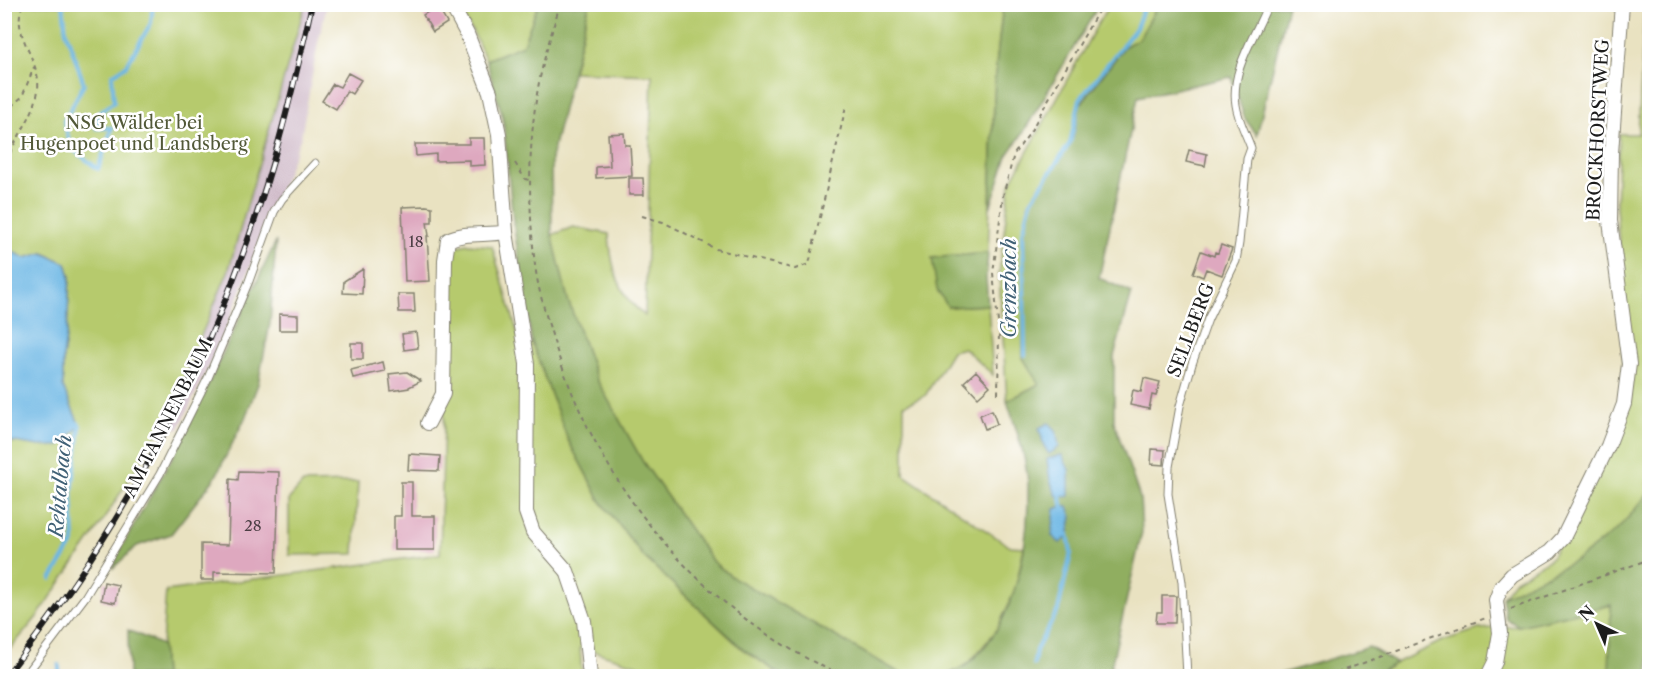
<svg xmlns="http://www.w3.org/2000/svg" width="1654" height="681" font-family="'Libre Caslon Text',serif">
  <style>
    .industrial { fill: #d1bdcb }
    .green { fill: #b6ca6d; stroke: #697344; stroke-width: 1.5 }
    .forest { fill: #90ae60; stroke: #56653e; stroke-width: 1.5 }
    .water { fill: #6bb6e4; stroke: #446980; stroke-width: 1.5 }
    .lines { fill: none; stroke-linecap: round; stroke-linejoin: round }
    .stream { stroke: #6bb6e4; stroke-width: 4 }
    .building { fill: #dea8bf }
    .service-casing { stroke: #827f6e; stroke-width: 9 }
    .minor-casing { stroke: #827f6e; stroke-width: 16 }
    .path { stroke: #827f6e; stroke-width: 2; stroke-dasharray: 4.5 4.5; stroke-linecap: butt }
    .service { stroke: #fff; stroke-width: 7 }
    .minor { stroke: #fff; stroke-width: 14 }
    .rail-casing { stroke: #1c1c1c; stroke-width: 6 }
    .rail { stroke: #fff; stroke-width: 4; stroke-dasharray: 11; stroke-linecap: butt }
    .labels { text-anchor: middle; stroke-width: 5; stroke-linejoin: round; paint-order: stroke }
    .number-label { font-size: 15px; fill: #4c3f45 }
    .park-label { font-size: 18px; fill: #525938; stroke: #fff }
    .street-label { font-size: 18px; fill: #1c1c1c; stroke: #fff }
    .water-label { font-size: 20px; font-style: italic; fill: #406176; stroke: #fff }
  </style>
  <rect width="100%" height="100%" fill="#fff"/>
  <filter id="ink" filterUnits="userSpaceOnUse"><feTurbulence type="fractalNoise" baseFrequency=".0167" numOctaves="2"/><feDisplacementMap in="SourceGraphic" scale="12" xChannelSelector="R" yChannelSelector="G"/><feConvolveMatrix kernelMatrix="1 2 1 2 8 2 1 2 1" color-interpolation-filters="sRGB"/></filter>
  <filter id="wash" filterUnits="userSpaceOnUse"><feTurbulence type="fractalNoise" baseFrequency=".008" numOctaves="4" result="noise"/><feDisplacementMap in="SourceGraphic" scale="24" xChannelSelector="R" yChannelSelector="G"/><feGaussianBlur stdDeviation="1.35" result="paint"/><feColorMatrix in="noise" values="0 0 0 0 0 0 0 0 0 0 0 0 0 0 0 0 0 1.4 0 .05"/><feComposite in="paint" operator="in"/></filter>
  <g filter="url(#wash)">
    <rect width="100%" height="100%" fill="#e9e2c1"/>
    <path class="industrial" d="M302 5H327L318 43 301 137 225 332 179 429 163 426 228 272Z"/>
    <path class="green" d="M5 5H305L228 272 163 426 97 530 37 617 5 655V443L21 442 80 426 63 388V357L67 331 70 276 66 263 44 253 25 258 7 249 5 250Z
      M456 5H538L523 45 486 60 473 32Z
      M589 5H1003L995 75 988 253 932 258 948 307 988 305 993 375 964 348 952 351 925 396 904 405V475L1009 546 1024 547 1015 591 996 631 968 664 945 676H905L732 577 712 561 643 462 597 380 568 300 552 235 573 227 609 234C611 267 618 294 645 316L652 75 573 72Z
      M1111 5H1158L1139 39 1125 46 1080 104 1073 138 1029 202 1039 384 1007 401 999 274 1010 184 1101 18Z
      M1645 5H1649L1650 285 1645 297 1650 338 1649 493 1619 528 1577 560 1502 597 1515 580 1550 559 1622 429 1624 299 1616 207 1619 134H1638Z
      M468 244 492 246 519 338 532 343 568 440 600 500 643 556 742 649 775 671 774 676H673L580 647 582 676H164L162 645 166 591 440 554 445 390 454 247Z
      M358 482 354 554 289 555V499L303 483Z
      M1612 605 1609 676H1373L1396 663 1442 641 1479 629 1519 626Z"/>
    <path class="forest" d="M538 5H589L551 158 552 235 568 300 597 380 643 462 713 562 732 577 905 676H783L743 649 643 556 600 500 568 440 532 343 513 221 503 118 486 60 523 45Z
      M1003 5H1099L1023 133 1007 156 990 208 995 75Z
      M1158 5H1288L1257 135 1245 119 1231 77 1138 97 1099 278 1132 293 1114 356V422L1140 498 1142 532 1109 676H945C952 672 962 669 969 663 1017 621 1029 547 1028 485 1027 458 1015 426 1007 401L1039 384 1023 358V231L1029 202 1073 138 1080 105 1125 46 1139 39Z
      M276 241 270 324 258 384 245 418 215 478 171 534 137 546 112 569 120 550 180 444Z
      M988 253 986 277 988 305 948 307 937 290 932 258Z
      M1649 493V676H1609L1611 605 1519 626 1506 619 1502 597 1577 560 1619 528Z
      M128 630 162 645 164 676H129Z
      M1369 647 1396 663 1373 676H1273Z"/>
    <path class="water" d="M7 249 25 258 43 253 66 263 70 276 67 331 63 357V387L80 426 59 446H39L9 441 5 443 4 250Z
      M1049 423 1056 430 1059 447 1049 454 1044 446 1039 428Z
      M1062 455 1069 470V496L1061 497 1056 495 1050 480 1047 459Z
      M1062 506 1068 507 1072 517 1068 537 1060 543 1052 536 1055 509Z"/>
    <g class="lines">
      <path class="stream" d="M63 4 66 32 84 84 64 121 71 148 98 169 112 128H96L99 113 114 102 112 75 126 66 151 23 153 4
        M1025 355 1023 232 1031 201 1070 143 1080 99 1136 28 1145 4
        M1060 493 1063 509
        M51 579 74 542 72 491 80 426 78 423
        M1034 664 1036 650 1058 610 1071 553 1068 534
        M59 665V676"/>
    </g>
    <g id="blocks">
      <path class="building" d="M437 6 447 23 433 32 423 15Z
        M348 73 361 80 352 94 347 91 336 109 322 101 333 84 340 87Z
        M624 133 625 145H630L632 176 596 178V167L610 166 608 134Z
        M469 138H484L485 165 469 166V160L436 161V154L416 156 415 144H469Z
        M1189 150 1207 154 1205 166 1186 162Z
        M629 178H643L644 195H629Z
        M426 206 432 207V222H427L429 236H427L430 281 405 282 402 207Z
        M1221 245 1232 249 1222 275 1206 269 1203 277 1193 273 1201 251 1214 256 1215 252 1218 253Z
        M363 269 362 294 343 293 344 281Z
        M398 294H414L415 312H399Z
        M279 314 298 315V330H279Z
        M416 332 418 348 404 350 402 334Z
        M351 343H363V359H351Z
        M383 362 385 371 353 378 351 370Z
        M976 371 990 386 978 397 964 382Z
        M407 372 421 381 409 387V388L391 391 389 374Z
        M1144 378 1160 382 1156 396 1152 395 1149 409 1130 405 1133 390 1141 392Z
        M992 410 997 424 985 429 980 415Z
        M1152 449 1165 450 1164 465 1151 464Z
        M409 454 440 456 439 471 408 470Z
        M239 471 279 472 276 573 214 572V580H201V544L228 545 230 479 238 480Z
        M401 482H412V516H435V550H394V516H401Z
        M104 582 118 585 115 603 101 600Z
        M1162 596H1176L1175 623H1156L1157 612H1162Z"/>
    </g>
  </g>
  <g filter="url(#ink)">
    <use href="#blocks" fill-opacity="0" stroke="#827f6e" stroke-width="1.5"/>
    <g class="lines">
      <defs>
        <path id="service" d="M25 676 85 597 160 474 208 378 249 281 274 212 282 199 315 163
          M1187 676 1182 582 1168 494 1169 467 1180 406 1192 364 1208 319 1236 261 1239 243 1247 159 1251 148C1246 134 1238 120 1236 105 1230 70 1256 35 1268 4"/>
        <path id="minor" d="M451 4 467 34 490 92 499 134 506 232 527 364 526 512 533 532 567 571 584 621 590 676
          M428 423 443 394 445 260 448 240C465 231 487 236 506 232
          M1488 676 1495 662 1500 633 1496 600 1501 587 1512 575 1550 552 1563 538 1608 446 1624 404 1629 364 1610 221 1611 153 1622 4"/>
      </defs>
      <use href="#service" class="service-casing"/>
      <use href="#minor" class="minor-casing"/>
      <path class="path" d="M560 4C552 32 543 60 538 88 528 146 528 206 535 265 538 289 545 312 552 335 595 484 701 614 843 676
        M4 112 22 97 34 67
        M515 163 525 179 530 180
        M4 170C11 139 41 113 38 80 35 54 11 31 23 4
        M642 216 663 222 716 249 795 269 809 264 846 106
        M998 394 999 332 993 273 1003 196 1014 154 1029 134 1097 13 1105 4
        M1511 609 1650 559
        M1328 676 1486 618"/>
      <use href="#service" class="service"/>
      <use href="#minor" class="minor"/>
      <defs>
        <path id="rail" d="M6 676C117 536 204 377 259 207 281 140 297 73 312 4"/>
      </defs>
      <use href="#rail" class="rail-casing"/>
      <use href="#rail" class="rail"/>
    </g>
  </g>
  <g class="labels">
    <g class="number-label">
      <text x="416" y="247">18</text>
      <text x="253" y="531">28</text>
    </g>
    <g class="park-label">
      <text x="134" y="129">NSG Wälder bei<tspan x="134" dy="21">Hugenpoet und Landsberg</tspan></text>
    </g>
    <g class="street-label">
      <text transform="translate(1598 130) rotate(-87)" y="6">BROCKHORSTWEG</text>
      <text transform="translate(1191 330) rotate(-69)" y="6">SELLBERG</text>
      <text transform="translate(168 418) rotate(-63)" y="6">AM TANNENBAUM</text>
    </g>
    <g class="water-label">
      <text transform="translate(1009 288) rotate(-90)" y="7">Grenzbach</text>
      <text transform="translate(60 486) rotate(-85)" y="7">Rehtalbach</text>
    </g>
  </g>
  <rect width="1654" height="681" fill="none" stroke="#fff" stroke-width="24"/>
  <g transform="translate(1597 624) rotate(316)" stroke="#ffffff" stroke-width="4.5" paint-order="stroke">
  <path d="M0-4.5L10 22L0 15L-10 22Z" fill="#1c1c1c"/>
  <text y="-9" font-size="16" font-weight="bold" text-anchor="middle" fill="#1c1c1c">N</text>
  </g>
</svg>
